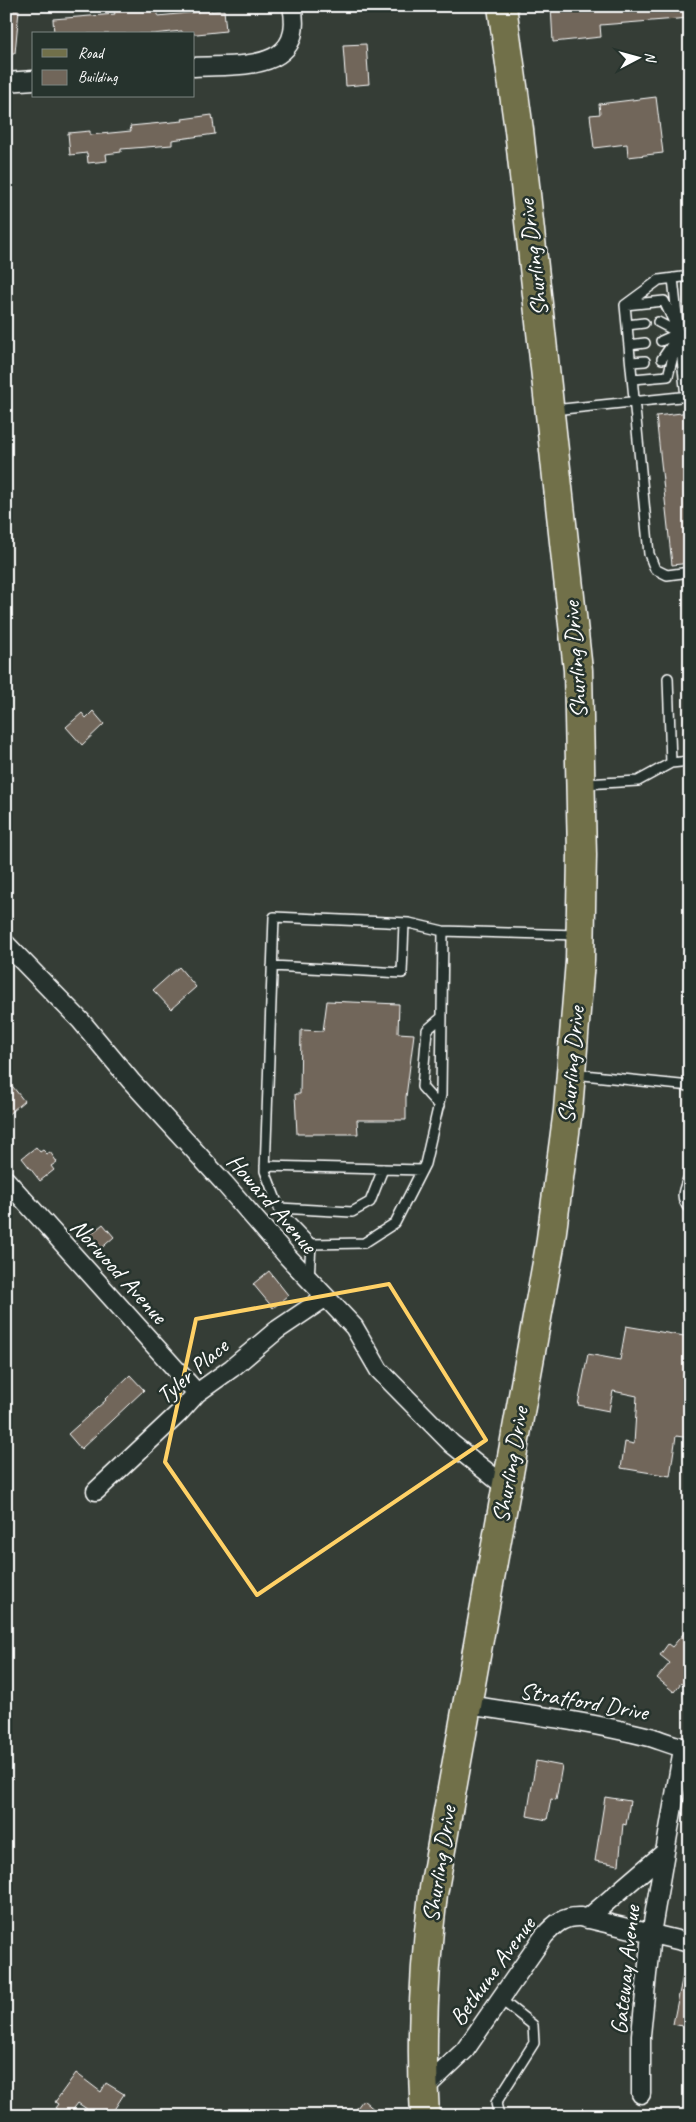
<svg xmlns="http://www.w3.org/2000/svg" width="696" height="2122" font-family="Caveat,sans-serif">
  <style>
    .building { fill: #71665a; stroke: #fff }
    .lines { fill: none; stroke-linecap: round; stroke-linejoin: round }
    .service-casing { stroke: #fff; stroke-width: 12 }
    .minor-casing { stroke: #fff; stroke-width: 21 }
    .primary-casing { stroke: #fff; stroke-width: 31 }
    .service { stroke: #26332d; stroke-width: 9 }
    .minor { stroke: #26332d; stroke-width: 18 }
    .primary { stroke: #71704a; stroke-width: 28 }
    .marked { fill: none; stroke: #ffd166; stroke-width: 4; stroke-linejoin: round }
    .labels { text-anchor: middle; stroke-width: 5; stroke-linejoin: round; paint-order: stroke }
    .street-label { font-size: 24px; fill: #fff; stroke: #26332d }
  </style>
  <rect width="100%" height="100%" fill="#353d36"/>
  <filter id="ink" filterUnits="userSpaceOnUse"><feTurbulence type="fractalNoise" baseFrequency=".02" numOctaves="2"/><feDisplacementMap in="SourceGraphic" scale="10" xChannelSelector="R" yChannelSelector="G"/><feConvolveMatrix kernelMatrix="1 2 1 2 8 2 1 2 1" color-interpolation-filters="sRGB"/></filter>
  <g filter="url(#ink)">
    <path class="building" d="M139 6H158V16L198 12 197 6H211V11L224 10 226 31 197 34H182V31L153 34H54L53 19 115 14 114 11 139 8Z
      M551 6H690V18L600 25 601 37 553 42Z
      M6 9 19 10 15 53H6Z
      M366 44 369 84 346 86 343 45Z
      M656 97 663 153 628 157 627 144 594 148 590 115 600 114 599 104Z
      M212 115 215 134 172 140V145L121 149V152L106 154 107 161 88 163 87 153 70 155 68 133 90 131V135L131 131 130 126 183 121 182 119Z
      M690 412V563L672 565 656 416Z
      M93 711 104 724 82 745 66 727 82 713 86 718Z
      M179 967 196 987 171 1009 153 990Z
      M327 1001 399 1004 398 1033 414 1034 406 1097V1120H357L358 1134H297L295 1094H300L301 1030 323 1031Z
      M13 1087 24 1101 6 1116V1093Z
      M36 1147 40 1152 43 1150 47 1154 50 1152 57 1162 51 1166 54 1170 40 1181 22 1158Z
      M103 1224 114 1237 97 1252 86 1238Z
      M269 1271 288 1295 273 1308 253 1284Z
      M626 1326 690 1337V1438L676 1436 670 1476 621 1468 625 1442 634 1444 637 1396 613 1391 609 1411 578 1405 588 1354 620 1360Z
      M130 1375 144 1390 81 1449 68 1434 106 1400 105 1399Z
      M690 1626V1679L684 1686 681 1683 674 1692 657 1678 670 1663 660 1655 668 1644 672 1647Z
      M536 1761 562 1766 556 1800 551 1799 547 1820 527 1816Z
      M605 1797 630 1801 626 1825 623 1824 619 1865 595 1861Z
      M684 1970 690 1971V2028L673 2024Z
      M76 2073 101 2092 106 2083 124 2094 110 2116H97L78 2103 68 2116 55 2108 58 2104 55 2102Z
      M363 2100 382 2116H351Z"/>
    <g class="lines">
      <defs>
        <path id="service" d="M690 276 659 280 625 305 649 554 655 569 667 575 690 572
          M673 278 678 325
          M625 305 664 301 679 333 668 376 633 379
          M658 322 679 333
          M627 325 644 323
          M680 340 686 397
          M661 341 679 333
          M629 345 645 343
          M662 359 675 340
          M631 362 645 361
          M553 410 690 396
          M671 763 690 761
          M584 784 638 781 671 763 668 678
          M443 931 441 1095 425 1164 395 1223 364 1243 311 1244 281 1213 265 1171 274 917 409 923 443 931 577 935
          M272 966 402 973 404 923
          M574 1074 690 1086
          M439 1106 422 1087 427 1030 442 1017
          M265 1166 422 1170
          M690 1174C684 1190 678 1196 690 1210
          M279 1208 352 1212 370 1202 383 1169
          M309 1279 311 1244
          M499 2116 496 2103 534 2043 533 2025 500 1999"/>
        <path id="minor" d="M194 67C237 64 306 74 292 6
          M6 82 34 80
          M6 944 81 1021 131 1081 224 1183 288 1257 354 1327 379 1370 452 1444 506 1487
          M6 1180 197 1393
          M96 1491 179 1413 197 1393 232 1368 277 1330 326 1297
          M467 1705C528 1714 590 1722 650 1737 661 1740 680 1749 690 1747
          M587 1919 665 1852 683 1749
          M423 2090 465 2050 544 1936C555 1924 563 1916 581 1917L690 1943
          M641 2094V2035L651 1934 665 1852"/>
        <path id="primary" d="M425 2116C420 2041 424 1968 433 1894L550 1246 568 1110 580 961 582 855 578 670 519 130 502 6"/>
      </defs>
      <use href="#service" class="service-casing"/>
      <use href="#minor" class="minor-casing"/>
      <use href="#primary" class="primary-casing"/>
      <use href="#service" class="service"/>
      <use href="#minor" class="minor"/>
      <use href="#primary" class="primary"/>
    </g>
  </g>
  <path class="marked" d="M389 1284 486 1440 257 1595 165 1462 196 1319Z"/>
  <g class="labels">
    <g class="street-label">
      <text transform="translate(533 258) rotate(-97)" y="8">Shurling Drive</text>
      <text transform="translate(575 660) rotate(-94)" y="8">Shurling Drive</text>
      <text transform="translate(571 1065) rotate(-85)" y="8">Shurling Drive</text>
      <text transform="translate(272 1203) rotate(49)" y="8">Howard Avenue</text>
      <text transform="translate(119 1271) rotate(48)" y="8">Norwood Avenue</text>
      <text transform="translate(192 1371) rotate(-41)" y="8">Tyler Place</text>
      <text transform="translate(510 1465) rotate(-80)" y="8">Shurling Drive</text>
      <text transform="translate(584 1701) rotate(10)" y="8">Stratford Drive</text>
      <text transform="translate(439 1864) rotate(-81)" y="8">Shurling Drive</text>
      <text transform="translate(625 1970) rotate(-84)" y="8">Gateway Avenue</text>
      <text transform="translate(492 1971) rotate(-54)" y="8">Bethune Avenue</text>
    </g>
  </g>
  <rect width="696" height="2122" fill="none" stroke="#26332d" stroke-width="25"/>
  <rect x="12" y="12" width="671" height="2097" fill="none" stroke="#fff" stroke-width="2" filter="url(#ink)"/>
  <rect x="32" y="32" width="162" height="65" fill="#26332d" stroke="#7d8581"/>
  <rect x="42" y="49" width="25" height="8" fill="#71704a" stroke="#7d8581"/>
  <text x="78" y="58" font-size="15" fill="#ffffff">Road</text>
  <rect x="42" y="70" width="25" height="15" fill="#71665a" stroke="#7d8581"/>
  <text x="78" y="82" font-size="15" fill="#ffffff">Building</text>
  <g transform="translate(638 58) rotate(84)" stroke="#26332d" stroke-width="4" paint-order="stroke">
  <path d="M0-4L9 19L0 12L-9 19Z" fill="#ffffff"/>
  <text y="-8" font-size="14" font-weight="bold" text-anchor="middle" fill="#ffffff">N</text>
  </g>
</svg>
